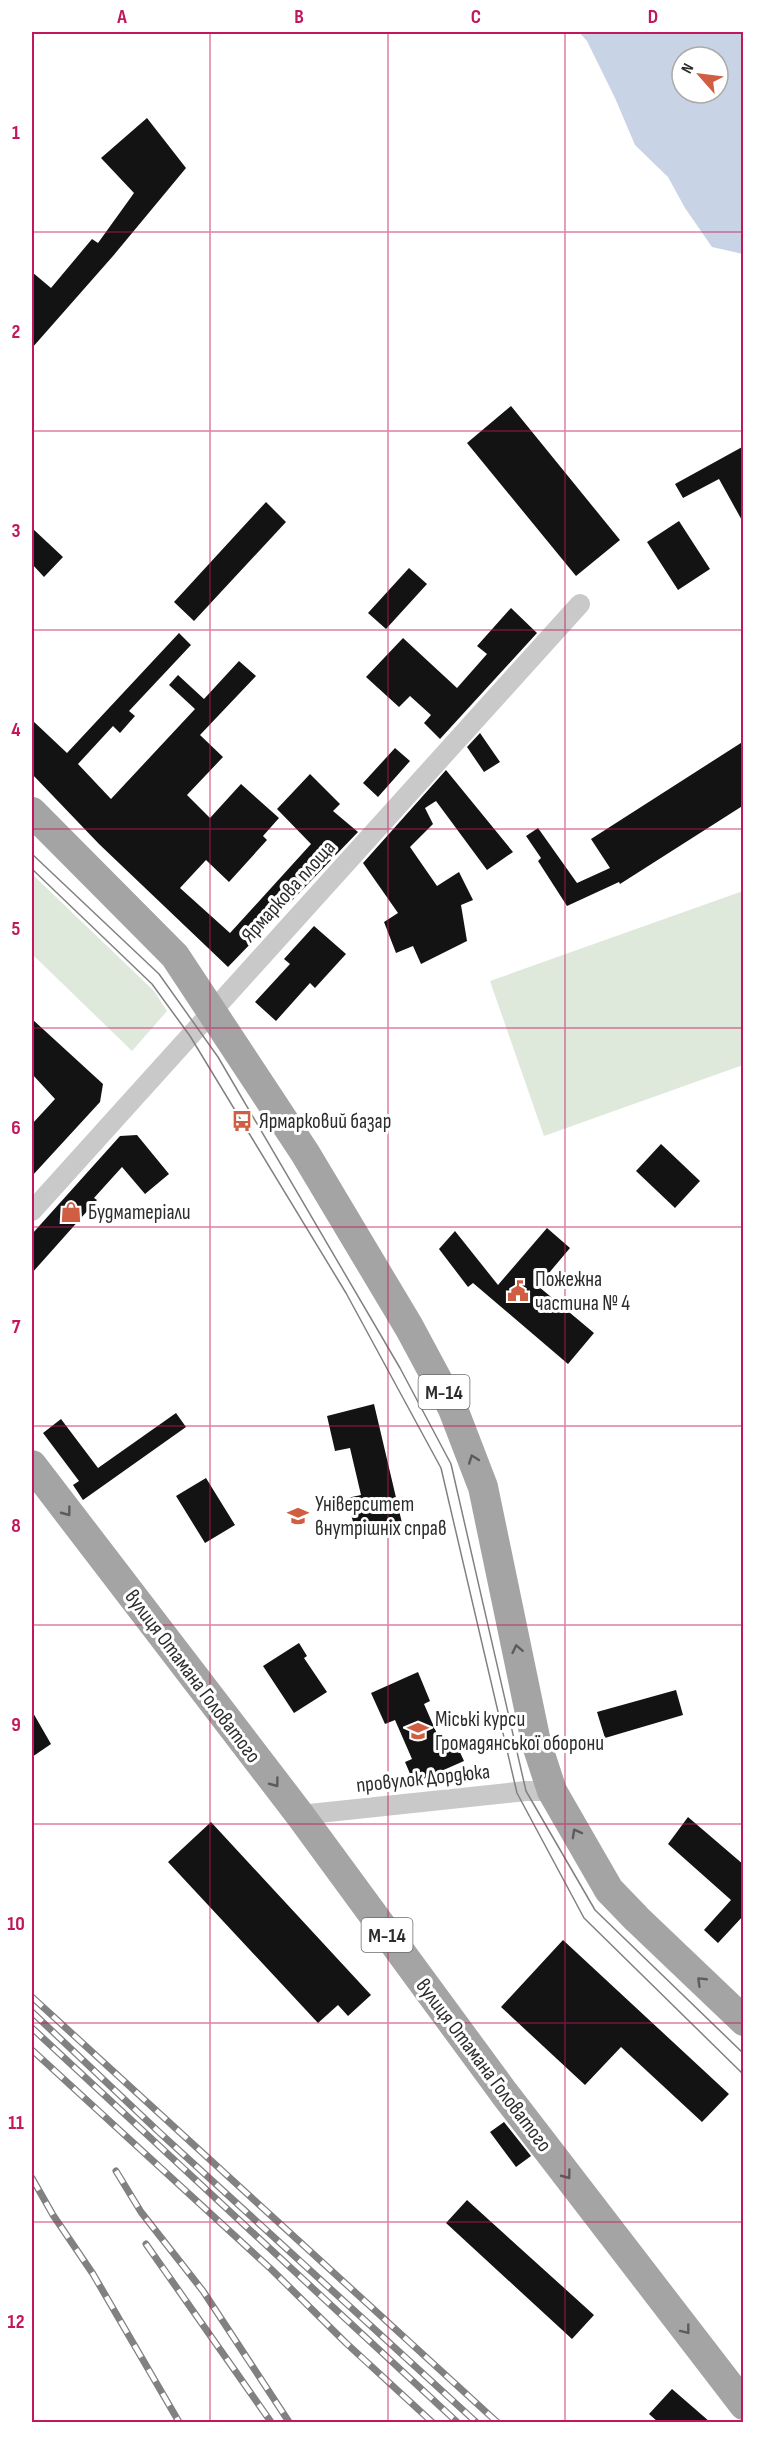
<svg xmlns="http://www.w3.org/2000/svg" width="775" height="2454" font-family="'Sofia Sans Condensed',sans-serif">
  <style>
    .green { fill: #dee8db }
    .water { fill: #c9d3e6; fill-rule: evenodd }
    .building { fill: #131313 }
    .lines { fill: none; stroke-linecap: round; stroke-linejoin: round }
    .minor { stroke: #c9c9c9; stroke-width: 20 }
    .primary { stroke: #a4a4a4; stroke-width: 30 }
    .tram { stroke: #818181; stroke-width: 1.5 }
    .rail-casing { stroke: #818181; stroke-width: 7 }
    .rail { stroke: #fff; stroke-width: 4.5; stroke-dasharray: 14; stroke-linecap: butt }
    .oneway { stroke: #5c5c5c }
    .grid { fill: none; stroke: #c2185b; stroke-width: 1.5; stroke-opacity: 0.55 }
    .labels { text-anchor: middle; stroke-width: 6; stroke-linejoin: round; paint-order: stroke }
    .shield { fill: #fff; stroke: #6b6b6b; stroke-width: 1.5 }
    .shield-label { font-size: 20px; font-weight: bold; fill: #2c2c2c }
    .street-label { font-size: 21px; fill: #2c2c2c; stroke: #fff }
    .poi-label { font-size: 21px; fill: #2c2c2c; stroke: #fff; text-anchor: start }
    .neatline { fill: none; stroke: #c2185b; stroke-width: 2 }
    .grid-label { font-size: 20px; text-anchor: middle; font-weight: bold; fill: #c2185b }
  </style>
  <rect width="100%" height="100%" fill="#fff"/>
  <path class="green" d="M32 874 154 991 167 1011 132 1051 32 954Z
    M743 891V1065L544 1136 490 981Z"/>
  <path class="water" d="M579 32H743V254L712 247 685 208 668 177 635 145 615 98 587 41ZM682 57H718V93H682Z"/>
  <path class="building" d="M147 118 186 168 113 256 32 348V272L51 288 92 239 98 243 134 193 101 158Z
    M511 406 620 540 576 576 467 443Z
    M744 446V524L719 479 683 498 675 484Z
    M266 502 286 522 194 621 174 602Z
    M679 521 710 569 678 590 647 542Z
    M32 528 63 557 44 577 32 564Z
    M409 568 427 584 386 629 368 613Z
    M511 608 537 633 440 739 424 723 431 715 410 696 399 707 366 677 403 638 457 688 487 654 477 646Z
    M179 633 191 645 129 711 135 716 120 733 113 726 78 764 111 799 195 709 169 685 178 675 204 699 239 661 256 676 200 735 223 757 187 795 210 818 241 784 279 818 263 836 267 840 229 882 206 860 180 888 230 933 311 844 277 809 310 774 340 804 333 811 358 832 228 967 99 844 32 774V720L67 753Z
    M480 733 500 762 484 772 467 747Z
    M744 741V805L620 884 619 882 567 906 538 861 541 858 526 836 538 828 577 883 610 868 591 839Z
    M395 748 410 761 378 797 363 783Z
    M446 770 513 852 487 870 436 801 425 808 433 824 410 847 437 886 459 872 473 900 461 905 467 941 421 964 413 946 396 953 384 922 398 913 363 863Z
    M314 926 346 954 315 988 310 983 276 1021 255 1002 290 964 284 959Z
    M32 1019 103 1084 100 1102 32 1176V1124L55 1099 32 1074Z
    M137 1135 169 1174 145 1194 122 1167 94 1198 97 1200 32 1273V1234L120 1136Z
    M661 1144 700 1181 675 1208 636 1171Z
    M547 1228 570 1248 538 1286 594 1333 568 1364 473 1283 468 1287 439 1249 455 1231 498 1285Z
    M374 1404 402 1523 356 1534 347 1498 361 1495 350 1448 335 1451 327 1416Z
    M176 1413 186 1427 83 1500 73 1485 79 1481 43 1433 61 1419 98 1468Z
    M206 1478 235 1525 205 1543 176 1496Z
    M299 1643 307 1656 304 1658 327 1692 294 1713 263 1666Z
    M418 1672 430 1701 424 1704 441 1743 453 1737 464 1761 414 1783 405 1762 412 1759 395 1720 385 1724 371 1693Z
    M676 1690 683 1715 605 1738 597 1712Z
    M32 1711 51 1744 32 1757Z
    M688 1817 744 1865V1915L718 1943 704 1930 731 1900 668 1844Z
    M211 1822 371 1995 348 2016 338 2005 318 2023 168 1862Z
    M563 1940 729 2094 702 2122 621 2047 585 2085 501 2007Z
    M504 2122 531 2156 516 2167 490 2132Z
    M467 2200 594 2315 572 2339 446 2223Z
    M672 2389 710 2422H658L649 2414Z"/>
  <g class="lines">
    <path class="minor" d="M32 1211 580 604
      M300 1815 526 1791H552"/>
    <path class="primary" d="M32 812 175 956 305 1153 409 1327 453 1409 483 1487 536 1742 552 1791 609 1890 637 1919 744 2021
      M32 1465 300 1815 504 2093 744 2405"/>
    <path class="tram" d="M32 854 159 974 218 1057 400 1368 451 1464 526 1791 595 1910 744 2054
      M32 869 152 984 190 1036 346 1293 441 1468 517 1793 584 1918 744 2075"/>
    <defs>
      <path id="rail" d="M32 1997 497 2422
        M32 2012 160 2133 476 2422
        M32 2028 457 2422
        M32 2050 271 2269 346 2343 432 2422
        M116 2171 141 2212 203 2291 289 2422
        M32 2178 53 2215 93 2274 179 2422
        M146 2244 271 2422"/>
    </defs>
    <use href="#rail" class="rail-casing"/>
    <use href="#rail" class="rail"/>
  </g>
  <defs><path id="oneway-chevron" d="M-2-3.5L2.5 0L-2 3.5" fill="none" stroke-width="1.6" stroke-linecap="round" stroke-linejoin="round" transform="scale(1.5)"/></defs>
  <g class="oneway">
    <use href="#oneway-chevron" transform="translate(473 1459) rotate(-110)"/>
    <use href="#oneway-chevron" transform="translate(67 1512) rotate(53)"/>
    <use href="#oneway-chevron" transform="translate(517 1649) rotate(-102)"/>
    <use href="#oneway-chevron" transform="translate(275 1783) rotate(53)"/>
    <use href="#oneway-chevron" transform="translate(576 1833) rotate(-119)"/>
    <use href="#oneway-chevron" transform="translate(701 1981) rotate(-136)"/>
    <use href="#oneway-chevron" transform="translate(567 2175) rotate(53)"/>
    <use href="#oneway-chevron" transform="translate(686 2330) rotate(52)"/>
  </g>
  <path class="grid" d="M210 32V2422M388 32V2422M565 32V2422M32 232H744M32 431H744M32 630H744M32 829H744M32 1028H744M32 1227H744M32 1426H744M32 1625H744M32 1824H744M32 2023H744M32 2222H744"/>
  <defs>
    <symbol id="bus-bare" viewBox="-9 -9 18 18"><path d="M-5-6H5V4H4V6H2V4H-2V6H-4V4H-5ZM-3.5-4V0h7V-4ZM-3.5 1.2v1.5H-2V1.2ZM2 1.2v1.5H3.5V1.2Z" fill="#cf5e42" stroke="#fff" stroke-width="2.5" paint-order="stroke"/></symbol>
    <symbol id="shop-bare" viewBox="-9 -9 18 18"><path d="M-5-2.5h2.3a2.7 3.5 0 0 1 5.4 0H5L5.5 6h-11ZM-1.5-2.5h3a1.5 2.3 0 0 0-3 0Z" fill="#cf5e42" stroke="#fff" stroke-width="2.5" paint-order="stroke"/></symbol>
    <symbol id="civic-bare" viewBox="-9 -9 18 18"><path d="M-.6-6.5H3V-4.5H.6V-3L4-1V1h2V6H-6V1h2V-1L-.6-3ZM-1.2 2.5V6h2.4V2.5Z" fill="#cf5e42" stroke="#fff" stroke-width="2.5" paint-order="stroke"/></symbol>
    <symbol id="university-bare" viewBox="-9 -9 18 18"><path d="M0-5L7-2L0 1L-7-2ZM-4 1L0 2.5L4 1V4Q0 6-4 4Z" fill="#cf5e42" stroke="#fff" stroke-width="2.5" paint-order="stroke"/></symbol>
    <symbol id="school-bare" viewBox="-9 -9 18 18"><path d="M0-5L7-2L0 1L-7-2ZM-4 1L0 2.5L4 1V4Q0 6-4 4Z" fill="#cf5e42" stroke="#fff" stroke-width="2.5" paint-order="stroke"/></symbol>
  </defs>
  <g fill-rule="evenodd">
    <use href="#bus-bare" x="227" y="1106" width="30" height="30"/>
    <use href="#shop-bare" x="56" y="1197" width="30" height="30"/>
    <use href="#civic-bare" x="503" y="1276" width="30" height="30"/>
    <use href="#university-bare" x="283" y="1501" width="30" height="30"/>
    <use href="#school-bare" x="403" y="1716" width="30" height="30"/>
  </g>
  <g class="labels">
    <g class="shield">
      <rect x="418.5" y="1375" width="51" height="34" rx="4.5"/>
      <rect x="361.5" y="1918" width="51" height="34" rx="4.5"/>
    </g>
    <g class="shield-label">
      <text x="444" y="1399">М-14</text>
      <text x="387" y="1942">М-14</text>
    </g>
    <g class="street-label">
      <text transform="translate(288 891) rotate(-48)" y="7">Ярмаркова площа</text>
      <text transform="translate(193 1676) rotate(53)" y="7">вулиця Отамана Головатого</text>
      <text transform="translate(423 1778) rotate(-6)" y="7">провулок Дордюка</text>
      <text transform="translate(484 2065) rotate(53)" y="7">вулиця Отамана Головатого</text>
    </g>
    <g class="poi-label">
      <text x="259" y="1128">Ярмарковий базар</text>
      <text x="88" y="1219">Будматеріали</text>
      <text x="535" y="1286">Пожежна<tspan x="535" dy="24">частина № 4</tspan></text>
      <text x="315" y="1511">Університет<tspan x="315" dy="24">внутрішніх справ</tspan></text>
      <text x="435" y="1726">Міські курси<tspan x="435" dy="24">Громадянської оборони</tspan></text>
    </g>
  </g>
  <rect width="775" height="2454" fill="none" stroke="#ffffff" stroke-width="66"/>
  <g transform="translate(700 75) rotate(298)"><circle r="28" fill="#ffffff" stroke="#ababab" stroke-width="1.5"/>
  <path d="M0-4.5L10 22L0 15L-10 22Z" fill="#cf5e42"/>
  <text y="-9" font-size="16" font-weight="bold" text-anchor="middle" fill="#2c2c2c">N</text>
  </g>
  <rect x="33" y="33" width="709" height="2388" class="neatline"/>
  <g class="grid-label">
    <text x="122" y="23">A</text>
    <text x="299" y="23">B</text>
    <text x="476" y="23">C</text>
    <text x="653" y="23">D</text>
    <text x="16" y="139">1</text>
    <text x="16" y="338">2</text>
    <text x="16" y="537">3</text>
    <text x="16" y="736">4</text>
    <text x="16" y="935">5</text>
    <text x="16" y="1134">6</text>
    <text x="16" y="1333">7</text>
    <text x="16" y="1532">8</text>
    <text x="16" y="1731">9</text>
    <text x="16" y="1930">10</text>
    <text x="16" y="2129">11</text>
    <text x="16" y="2328">12</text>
  </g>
</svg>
